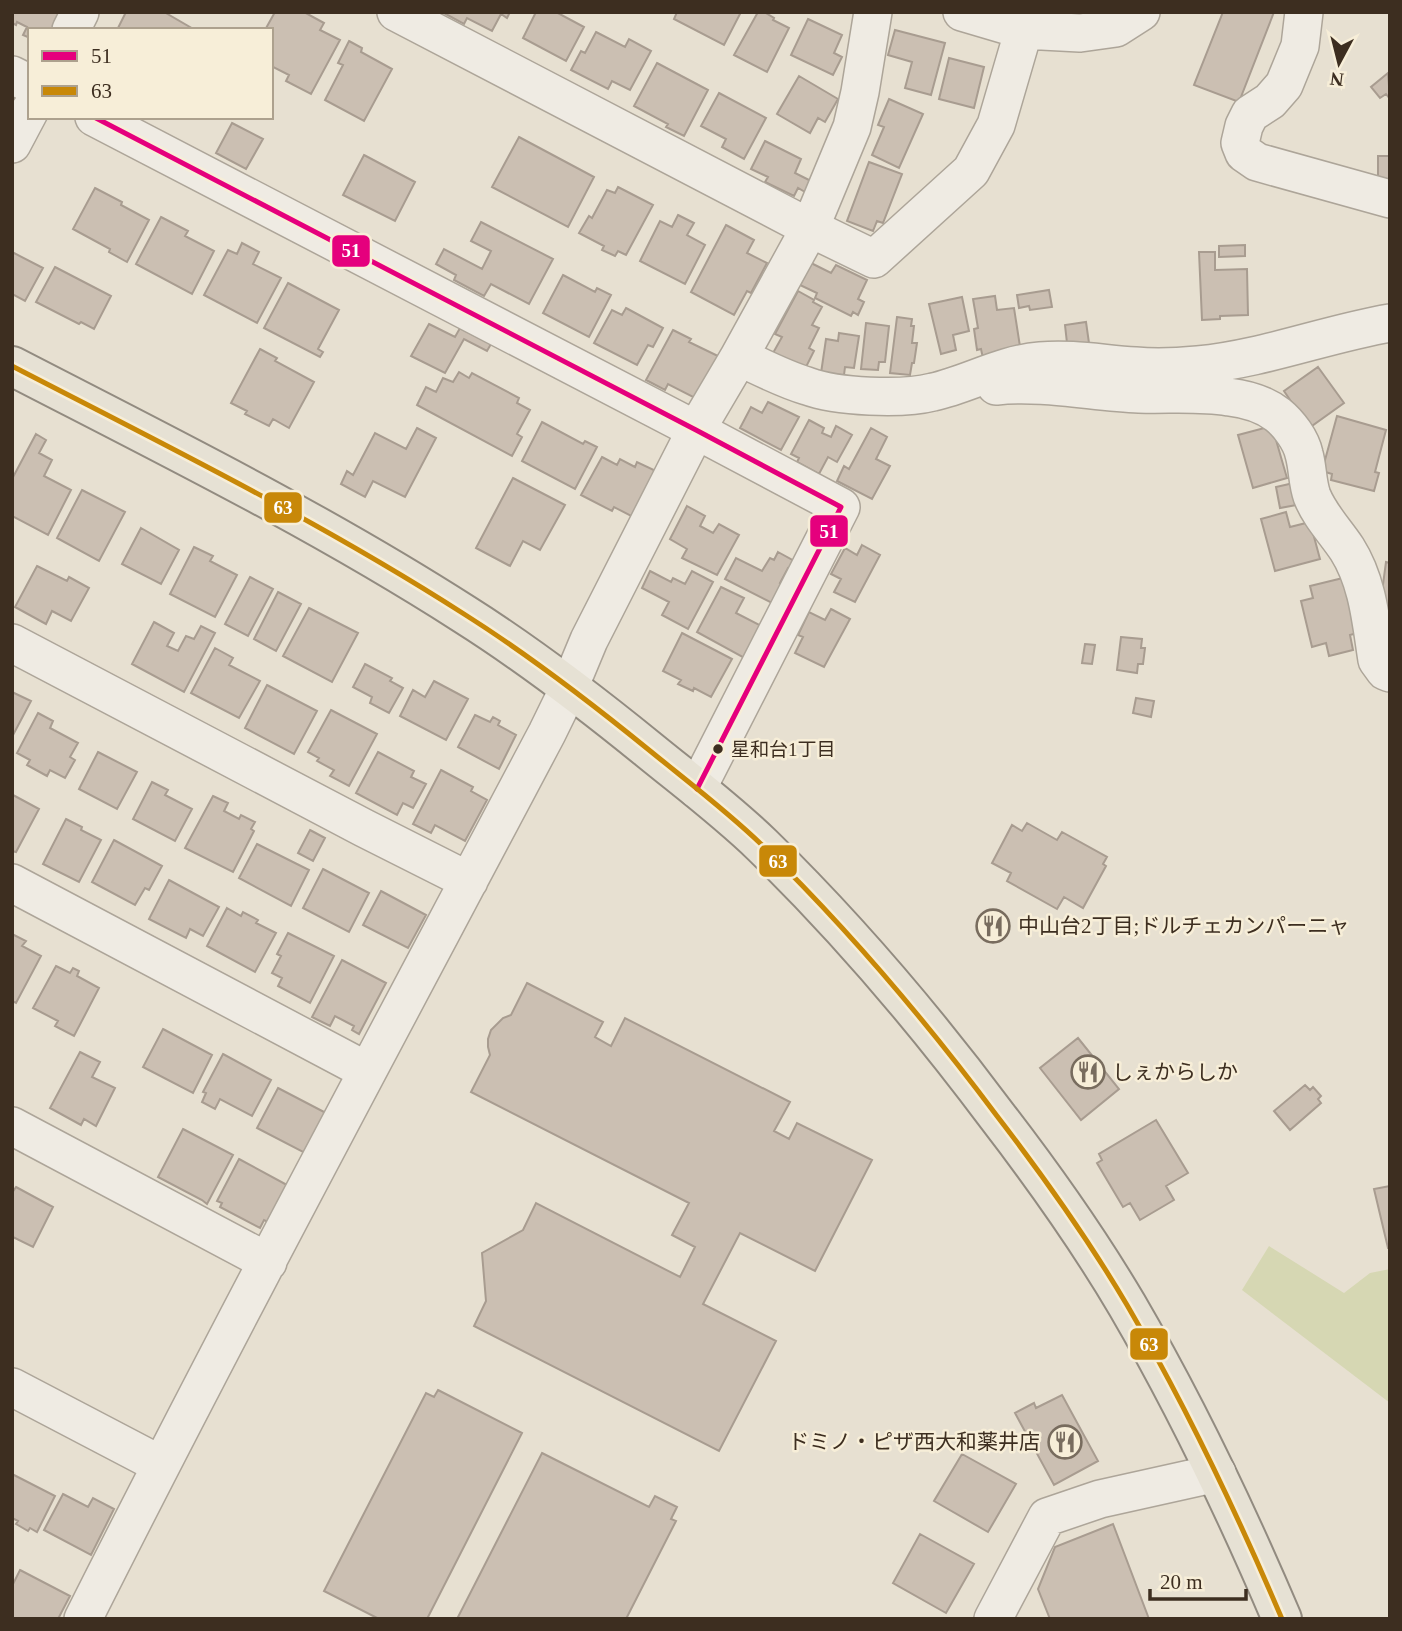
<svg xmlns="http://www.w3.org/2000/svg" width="1402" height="1631" font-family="'Times New Roman','Noto Sans JP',serif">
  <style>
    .green { fill: #d6d7b3 }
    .building { fill: #cbbfb2; stroke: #a89c90; stroke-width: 2 }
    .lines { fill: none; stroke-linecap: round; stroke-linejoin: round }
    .minor-casing { stroke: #ada599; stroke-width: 40 }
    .major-casing { stroke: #928b80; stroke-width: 42 }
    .minor { stroke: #efebe3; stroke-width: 37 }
    .major { stroke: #e6e1d4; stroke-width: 38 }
    .bus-1-casing { stroke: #f7eed8; stroke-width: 10 }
    .bus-2-casing { stroke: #f7eed8; stroke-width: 10 }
    .bus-1 { stroke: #e5007d; stroke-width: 5 }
    .bus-2 { stroke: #c88808; stroke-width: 5 }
    .bus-dot { fill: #3d2e20; stroke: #f7eed8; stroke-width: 2.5 }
    .labels { text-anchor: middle; stroke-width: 5; stroke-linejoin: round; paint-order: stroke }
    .bus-label { font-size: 19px; fill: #3d2e20; stroke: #f7eed8; text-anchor: start }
    .poi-label { font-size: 21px; fill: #3d2e20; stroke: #f7eed8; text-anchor: start }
    .line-badge { stroke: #f7eed8; stroke-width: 2.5 }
    .badge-label { font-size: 19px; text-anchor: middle; font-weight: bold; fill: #fff }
  </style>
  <rect width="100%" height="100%" fill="#e7e0d1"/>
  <path class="green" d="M1269 1246 1344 1293 1370 1273 1390 1269V1403L1242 1290Z"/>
  <path class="building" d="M12 12H61L52 30H30V38L23 35 27 27 17 22 16 25 12 23Z
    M126 12H164L195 30H117Z
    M275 12H304L324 23 320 30 340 40 311 94 286 81 289 75 271 66V30H265Z
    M442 12H510L507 18 501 14 492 31 467 18 464 24Z
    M536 12H556L584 27 566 61 523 38Z
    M677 12H741L724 45 674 19Z
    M758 12H764L774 18 773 20 789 28 767 72 734 55Z
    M1223 12H1274L1239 102 1194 85Z
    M808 19 842 35 834 53 842 57 833 75 791 55Z
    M895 30 945 43 931 95 905 88 912 62 888 55Z
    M596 32 625 47 629 39 651 51 630 90 612 81 608 89 571 70 581 51 585 53Z
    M349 41 362 48 361 52 392 69 364 121 325 100 343 65 338 63Z
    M949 58 984 67 974 108 939 99Z
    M657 63 708 90 684 136 666 127 668 124 634 106Z
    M1388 73 1390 99 1386 94 1380 98 1371 87Z
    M799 76 838 99 825 122 818 118 810 133 777 114Z
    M719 93 766 118 744 159 722 147 726 139 701 126Z
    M889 99 923 114 899 168 872 155 884 127 878 125Z
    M232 123 263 139 246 169 216 153Z
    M519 137 594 177 568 227 492 187Z
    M765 141 801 159 795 173 811 181 805 192 798 188 794 196 765 182 768 177 751 169Z
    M364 155 415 182 395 221 343 195Z
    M1378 156H1390V184H1378Z
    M869 162 902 174 883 223 877 221 873 231 847 221Z
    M618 187 653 205 626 255 618 251 615 256 602 250 604 246 579 233 589 216 592 218 607 190 615 193Z
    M95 188 122 202 121 205 149 220 127 262 109 252 110 249 73 229Z
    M678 215 694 223 687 235 705 245 685 284 640 261 660 221 672 227Z
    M161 217 188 231 185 236 214 251 192 294 136 264Z
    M481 222 553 259 529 304 491 284 484 296 454 280 456 275 436 264 444 249 482 269 491 251 471 241Z
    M726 225 754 240 747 253 767 263 751 293 747 291 734 315 691 292Z
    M242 243 259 252 253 264 281 278 257 323 204 295 228 250 237 254Z
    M1245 245V256L1219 257V246Z
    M12 252 43 268 25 301 12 294Z
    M1199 252H1215V270L1247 269 1248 315 1220 316V319L1202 320Z
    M811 263 831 273 836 265 867 280 858 299 864 302 858 315 853 312 851 316 815 298 817 293 800 285Z
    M55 267 111 296 94 329 81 322 79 324 36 302Z
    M563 275 595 292 597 288 611 295 589 337 543 313Z
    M288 283 339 310 318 349 323 352 320 357 264 328Z
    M1049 290 1052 307 1030 310 1029 306 1019 308 1017 295Z
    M798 291 814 300 813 302 822 307 812 325 819 328 809 348 814 351 805 369 773 353 782 337 775 334Z
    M995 296 997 310 1014 308 1021 353 984 363 981 349 977 350 974 329 978 328 973 299Z
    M962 297 969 331 953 335 956 350 941 354 929 304Z
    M626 308 663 328 653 347 648 345 637 365 594 343 612 310 622 315Z
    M897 317 912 319 911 326H914L912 343H917L914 363H912L910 375 890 373Z
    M1086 322 1090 350 1068 352 1065 325Z
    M866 323 889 326 885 362H879L878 370 861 369Z
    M429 324 455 337 460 328 491 344 487 351 464 339 445 373 411 356Z
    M673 330 691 339 689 342 720 357 705 386 702 384 695 398 668 384 665 390 646 380Z
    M839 333 859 336 854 368 845 367 843 383 820 380 826 339 838 341Z
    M260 349 277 358 275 361 314 382 289 428 273 419 269 426 245 414 247 411 231 403Z
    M1318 367 1344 403 1309 428 1284 391Z
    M459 372 469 378 472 373 519 398 517 403 530 410 517 434 522 437 512 456 417 405 426 387 436 392 443 378 453 382Z
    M768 402 799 417 781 450 740 428 751 407 762 413Z
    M1337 416 1386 430 1375 472 1379 473 1374 491 1331 480 1332 474 1322 471Z
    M809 420 824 428 822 433 831 437 836 426 852 435 837 462 828 457 819 474 797 462 799 458 791 454Z
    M542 422 583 444 585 441 597 447 575 489 522 461Z
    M1272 426 1287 478 1253 488 1238 435Z
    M417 428 436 438 405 497 373 481 365 497 341 484 347 471 353 475 375 433 406 449Z
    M871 428 887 437 876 459 890 466 872 499 837 481 844 466 849 469Z
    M36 434 46 440 39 453 52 460 44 476 71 490 48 535 12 516V479Z
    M602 457 617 465 620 459 635 467 637 462 658 472 635 518 614 507 612 511 581 495Z
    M513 478 565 505 540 550 523 541 510 566 476 548Z
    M1298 482 1302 504 1280 508 1276 487Z
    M82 490 125 512 99 561 57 538Z
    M687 506 705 516 700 526 713 533 719 524 739 535 717 575 682 558 687 549 670 539Z
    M1286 512 1290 527 1310 522 1320 559 1275 571 1261 519Z
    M141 528 179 550 161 584 122 564Z
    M862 545 880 555 855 602 834 592 841 579 831 574 845 548 857 555Z
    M194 547 213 556 210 561 237 575 215 617 170 594Z
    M778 552 796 562 792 570 788 568 780 583 786 586 776 605 725 579 736 558 762 571 770 558 774 560Z
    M1386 562 1390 563V615L1379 614Z
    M37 566 67 581 69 577 89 588 71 621 52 611 46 624 15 607Z
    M650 571 671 582 673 578 685 584 692 571 713 582 688 629 662 615 669 602 642 588Z
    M250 577 273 589 248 636 225 624Z
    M1347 577 1361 632 1350 635 1353 650 1329 656 1326 643 1312 647 1301 601 1313 598 1310 586Z
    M721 587 744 598 736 613 765 628 748 660 697 632Z
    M278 592 301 604 276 651 254 639Z
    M309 608 358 633 332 682 283 656Z
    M831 609 850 619 824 667 795 653 803 637 798 635 809 612 825 620Z
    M154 622 174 633 167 646 178 651 186 636 194 639 201 626 215 633 184 692 132 664Z
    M682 633 732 659 711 697 694 688 693 691 678 684 681 680 663 671Z
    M1121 637 1142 639 1141 648H1145L1143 664H1138L1137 673 1117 670Z
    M1085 644 1095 645 1092 664 1082 663Z
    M215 648 233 658 229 665 260 681 239 718 191 693Z
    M365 664 392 678 390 681 403 688 389 713 370 703 372 697 353 687Z
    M434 681 468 699 446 740 400 716 413 690 425 697Z
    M267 685 317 711 294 754 245 728Z
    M12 692 31 701 12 737Z
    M1136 698 1154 701 1151 717 1133 713Z
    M331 710 377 734 349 786 330 776 334 770 317 761 319 758 308 752Z
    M38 713 53 721 50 728 78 743 70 757 75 760 65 778 50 770 47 776 27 765 30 760 17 753Z
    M475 715 490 722 493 717 500 721 498 725 516 735 499 769 458 747Z
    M98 752 137 772 117 809 79 789Z
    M378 752 414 771 411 777 426 784 413 808 403 803 397 815 356 793Z
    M441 770 473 787 471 791 487 800 465 841 435 825 431 833 413 824Z
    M152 782 168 790 165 795 192 809 175 841 133 819Z
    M13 795 39 809 16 852 12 851Z
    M213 796 228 803 224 811 239 819 241 815 255 822 251 829 254 831 233 872 185 848Z
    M66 819 82 827 81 830 101 840 79 882 43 864Z
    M1027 823 1057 840 1062 832 1107 857 1103 864 1106 866 1083 908 1064 897 1057 909 1007 881 1011 873 992 863 1012 825 1022 831Z
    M310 830 325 838 313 861 298 853Z
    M114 840 162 866 149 890 145 888 135 905 92 882Z
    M257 844 309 870 291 906 239 878Z
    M323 869 369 893 349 932 303 908Z
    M169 880 219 907 203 936 190 929 186 938 149 919Z
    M381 891 426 915 408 948 363 925Z
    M227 908 241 916 243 912 258 920 256 923 276 933 255 972 207 946Z
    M288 933 334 956 310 1003 278 986 282 978 272 973 281 956 277 954Z
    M12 934 26 941 22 946 41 956 16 1003 12 1001Z
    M342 960 386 983 359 1034 352 1030 354 1026 335 1016 330 1026 312 1017Z
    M56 966 70 973 73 968 79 971 77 976 99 988 74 1036 55 1026 58 1021 33 1008Z
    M527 983 603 1022 595 1037 611 1046 625 1018 790 1102 774 1131 789 1139 797 1123 872 1160 815 1271 740 1233 703 1304 776 1341 719 1451 474 1326 486 1301 482 1253 523 1230 536 1203 680 1277 695 1247 672 1235 689 1203 471 1092 490 1055 488 1047V1039L491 1030 503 1018 511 1015Z
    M163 1029 212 1055 193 1093 143 1067Z
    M1078 1038 1119 1089 1081 1120 1040 1068Z
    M80 1052 100 1062 92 1077 115 1088 96 1126 84 1119 81 1125 50 1108Z
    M223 1054 271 1080 252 1116 220 1099 215 1109 202 1102 206 1093 203 1092Z
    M1305 1085 1310 1090 1313 1087 1321 1096 1318 1099 1321 1103 1290 1130 1274 1111Z
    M278 1088 326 1113 305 1153 257 1128Z
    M1156 1120 1188 1173 1166 1186 1174 1200 1140 1220 1130 1203 1123 1207 1097 1163 1102 1160 1099 1154Z
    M183 1129 233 1155 207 1204 202 1200 158 1177Z
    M239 1159 287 1185 268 1222 264 1220 260 1228 220 1207 222 1203 217 1201Z
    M1390 1186V1248H1388L1374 1189Z
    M16 1187 53 1207 33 1247 13 1237 12 1238V1193Z
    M438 1390 522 1433 427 1619H379L324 1591 426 1393 434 1397Z
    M1062 1395 1098 1461 1054 1485 1015 1413 1034 1403 1036 1408Z
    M542 1453 649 1507 655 1496 677 1507 671 1519 676 1521 626 1619H457Z
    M962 1454 1016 1484 988 1532 934 1501Z
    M12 1474 55 1496 37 1532 30 1528 28 1531 16 1524 18 1521 12 1518Z
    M63 1494 88 1507 93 1498 114 1509 91 1555 44 1530Z
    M1113 1524 1149 1619H1050L1038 1589 1055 1547Z
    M920 1534 974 1564 946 1613 893 1583Z
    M20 1570 70 1596 58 1619H12V1586Z"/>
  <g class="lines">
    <defs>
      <path id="minor" d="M396 12 810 228 874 259 971 171 996 125 1029 12
        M962 12 1023 30 1080 33 1116 28 1141 12
        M1304 12 1300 46 1284 85 1270 101 1250 114 1244 126 1240 143 1244 153 1257 162 1390 199
        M71 30 80 12
        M12 75 30 84
        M94 117 696 430 841 507 697 789
        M12 144 30 110
        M739 357C761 367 783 379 807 386 837 397 902 400 933 392 969 384 1001 364 1040 361 1071 358 1103 364 1135 366 1156 368 1177 367 1198 365 1263 359 1326 334 1390 323
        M996 386C1041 381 1093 392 1139 394 1169 395 1199 392 1229 397 1246 399 1264 404 1278 415 1289 424 1301 440 1304 454 1308 468 1307 482 1312 496 1320 516 1335 531 1347 549 1368 582 1371 622 1377 660L1385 671 1390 673
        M12 643 364 828 469 881
        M12 883 367 1071
        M12 1126 268 1262
        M12 1387 161 1465
        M83 1619C233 1321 391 1028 547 733L569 688 589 640 696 430 739 357 810 228 852 127 860 92 873 12
        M993 1619 1047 1517 1100 1499 1217 1473"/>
      <path id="major" d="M12 366C165 445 319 521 464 614 529 655 590 702 649 750 687 781 727 811 762 845 846 927 926 1021 997 1116 1044 1177 1088 1239 1127 1305 1186 1406 1236 1511 1282 1619"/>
    </defs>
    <use href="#minor" class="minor-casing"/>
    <use href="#major" class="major-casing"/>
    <use href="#minor" class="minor"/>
    <use href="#major" class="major"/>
    <defs>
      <path id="bus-1" d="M94 117 696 430 841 507 697 789"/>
      <path id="bus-2" d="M12 366C165 445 319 521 464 614 529 655 590 702 649 750 687 781 727 811 762 845 846 927 926 1021 997 1116 1044 1177 1088 1239 1127 1305 1186 1406 1236 1511 1282 1619"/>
    </defs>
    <use href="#bus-1" class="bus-1-casing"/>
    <use href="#bus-2" class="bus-2-casing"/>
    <use href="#bus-1" class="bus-1"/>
    <use href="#bus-2" class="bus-2"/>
  </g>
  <defs>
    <symbol id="restaurant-ring" viewBox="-11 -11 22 22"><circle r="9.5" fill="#f7eed8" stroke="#786c5e" stroke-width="1.5"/><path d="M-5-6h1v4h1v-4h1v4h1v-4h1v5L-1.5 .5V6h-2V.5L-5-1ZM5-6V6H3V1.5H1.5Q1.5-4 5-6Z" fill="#786c5e"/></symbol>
  </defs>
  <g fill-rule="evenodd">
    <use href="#restaurant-ring" x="974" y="907" width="38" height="38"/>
    <use href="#restaurant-ring" x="1069" y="1053" width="38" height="38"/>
    <use href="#restaurant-ring" x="1046" y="1423" width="38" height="38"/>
  </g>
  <circle class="bus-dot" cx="718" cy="749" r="6"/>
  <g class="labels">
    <g class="bus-label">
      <text x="731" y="756">星和台1丁目</text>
    </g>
    <g class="poi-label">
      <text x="1018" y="933">中山台2丁目;ドルチェカンパーニャ</text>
      <text x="1112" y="1079">しぇからしか</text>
      <text x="1040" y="1449" text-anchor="end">ドミノ・ピザ西大和薬井店</text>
    </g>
  </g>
  <g class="line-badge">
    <rect x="331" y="234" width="40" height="34" rx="7" fill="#e5007d"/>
    <rect x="263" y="491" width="40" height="33" rx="7" fill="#c88808"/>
    <rect x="809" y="514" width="40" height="34" rx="7" fill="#e5007d"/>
    <rect x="758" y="844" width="40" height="34" rx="7" fill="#c88808"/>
    <rect x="1129" y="1327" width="40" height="34" rx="7" fill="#c88808"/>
  </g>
  <g class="badge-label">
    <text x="351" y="257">51</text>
    <text x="283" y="514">63</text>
    <text x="829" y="538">51</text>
    <text x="778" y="868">63</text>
    <text x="1149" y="1351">63</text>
  </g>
  <rect width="1402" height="1631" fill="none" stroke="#3d2e20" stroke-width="28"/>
  <rect x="28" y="28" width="245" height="91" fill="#f7eed8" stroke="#ada18e" stroke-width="2"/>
  <rect x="42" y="51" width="35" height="10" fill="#e5007d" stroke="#ada18e" stroke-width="2"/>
  <text x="91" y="63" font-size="21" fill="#3d2e20">51</text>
  <rect x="42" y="86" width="35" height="10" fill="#c88808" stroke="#ada18e" stroke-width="2"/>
  <text x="91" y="98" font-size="21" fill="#3d2e20">63</text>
  <g transform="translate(1339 63) rotate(187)" stroke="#f7eed8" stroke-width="5" paint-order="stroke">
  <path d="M0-5L12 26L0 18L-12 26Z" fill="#3d2e20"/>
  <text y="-10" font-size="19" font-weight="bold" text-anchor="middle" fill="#3d2e20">N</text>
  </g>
  <path d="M1150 1589v10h96v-10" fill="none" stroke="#3d2e20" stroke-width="3.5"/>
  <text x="1160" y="1589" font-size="21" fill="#3d2e20" stroke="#f7eed8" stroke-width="5" paint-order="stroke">20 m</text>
</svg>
